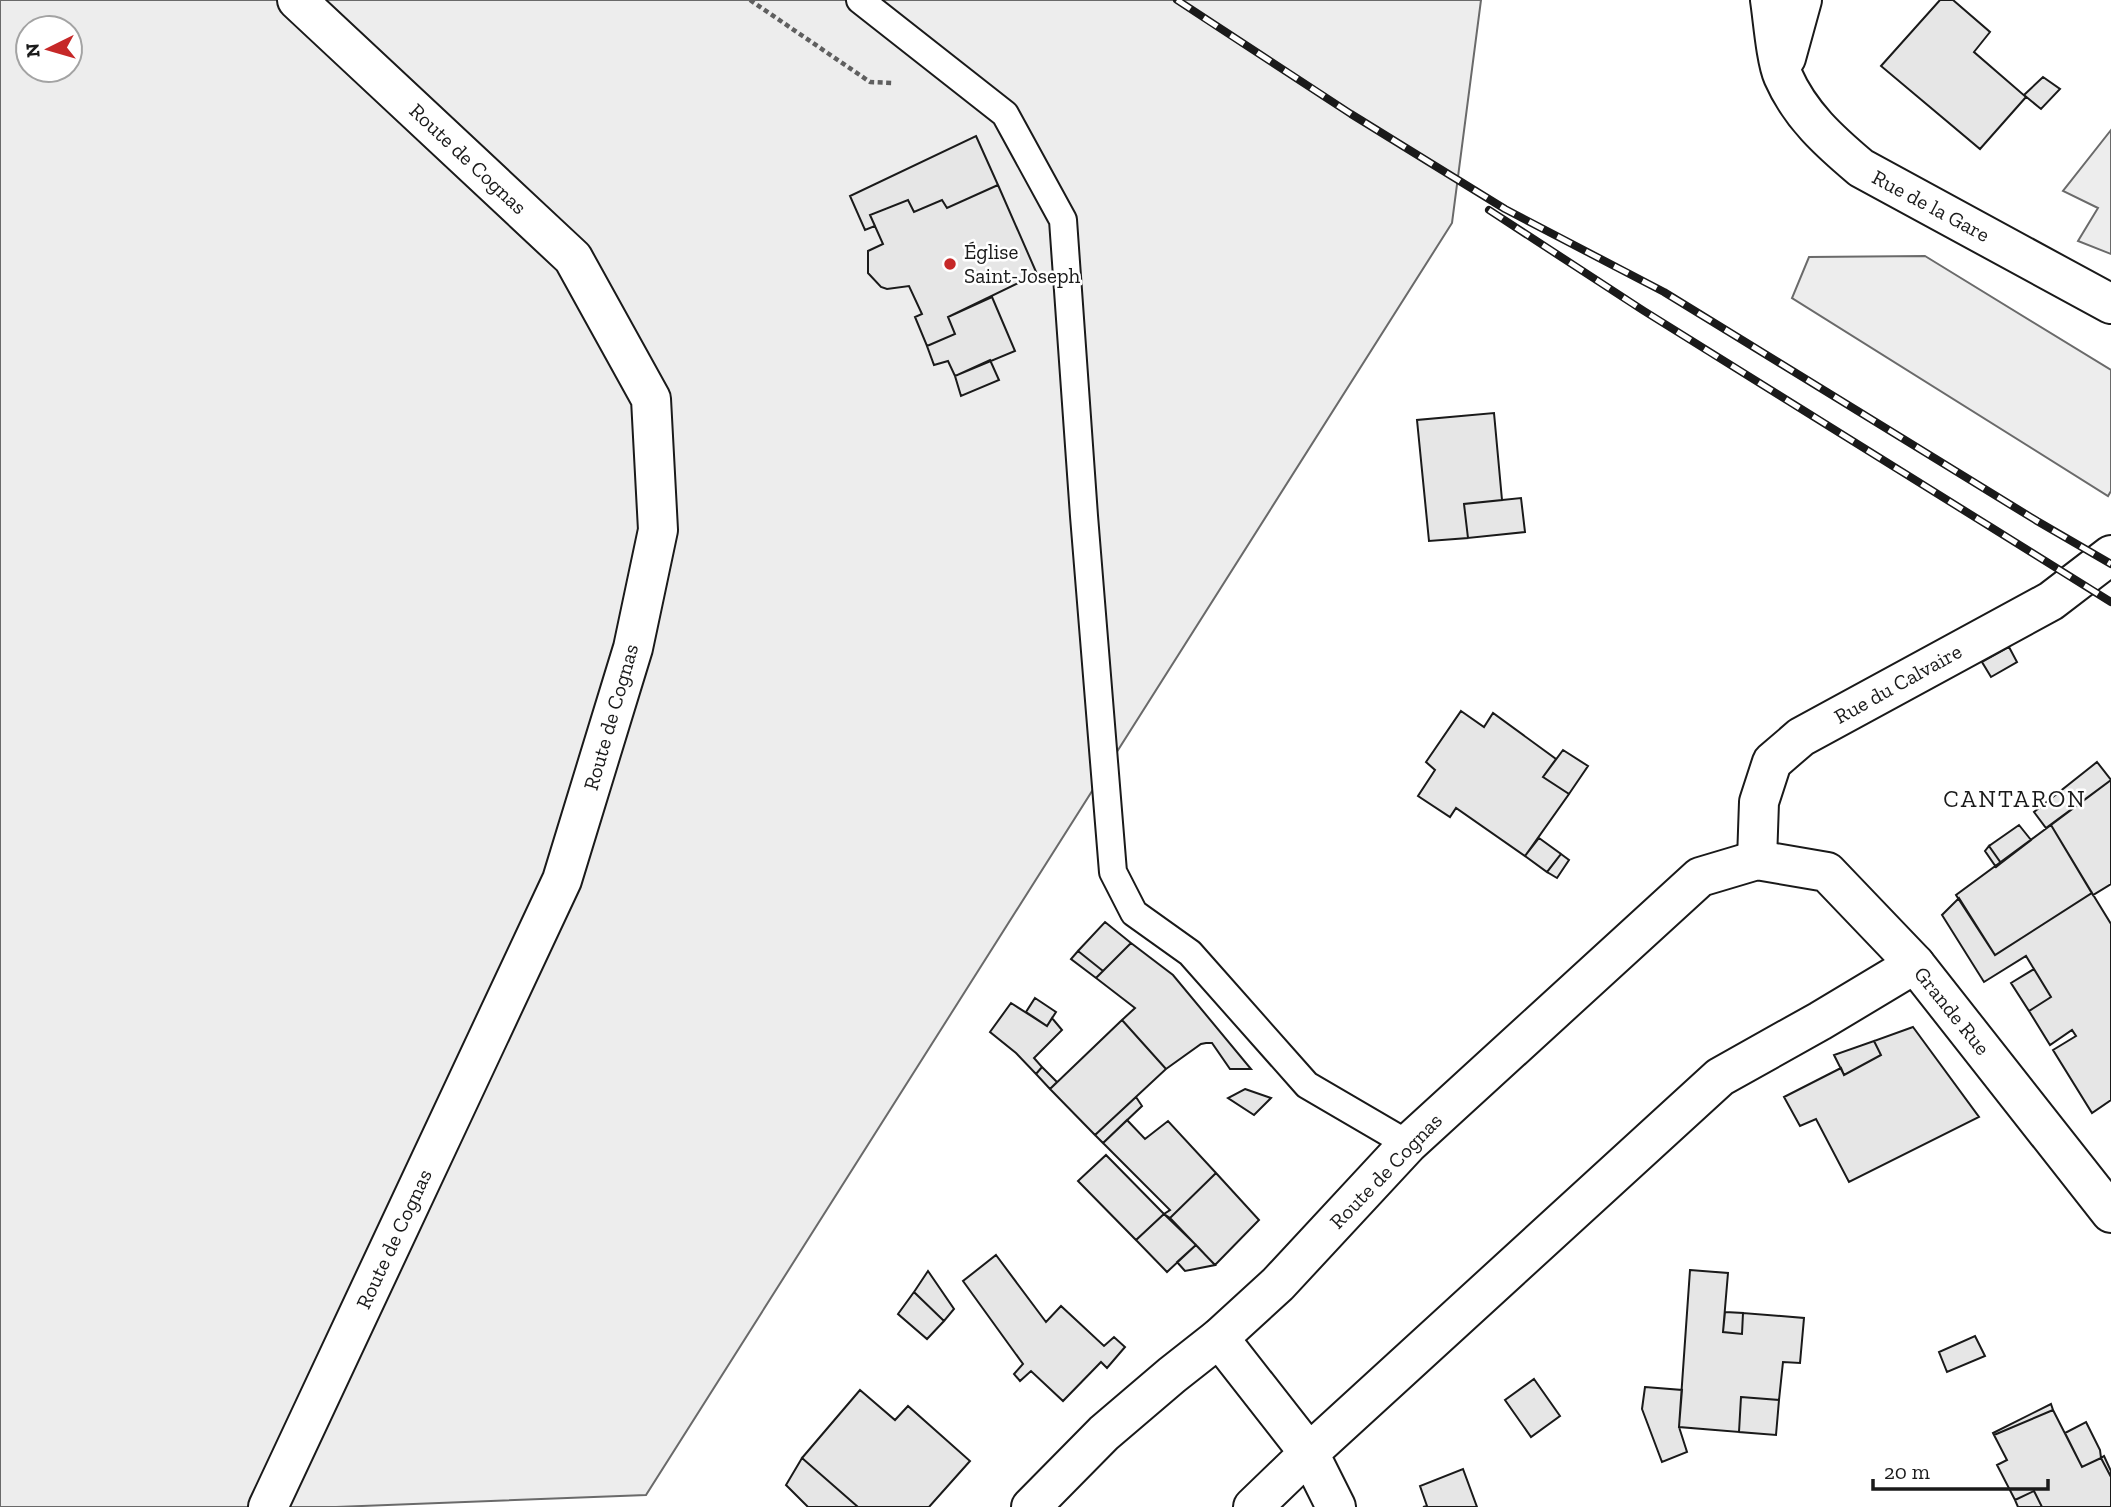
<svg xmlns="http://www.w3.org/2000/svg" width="2111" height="1507" font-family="'Zilla Slab',serif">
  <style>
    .built { fill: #ededed; stroke: #6a6a6a; stroke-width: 2; fill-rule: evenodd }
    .building { fill: #e6e6e6; stroke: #1a1a1a; stroke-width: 2 }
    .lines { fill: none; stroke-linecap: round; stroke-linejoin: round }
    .service-casing { stroke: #1a1a1a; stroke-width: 30 }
    .minor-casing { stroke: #1a1a1a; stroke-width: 42 }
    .tertiary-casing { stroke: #1a1a1a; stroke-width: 42 }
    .path { stroke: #5f5f5f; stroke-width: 4.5; stroke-dasharray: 5 3.5; stroke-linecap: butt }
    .service { stroke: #fff; stroke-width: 26 }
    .minor { stroke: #fff; stroke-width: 38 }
    .tertiary { stroke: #fff; stroke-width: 38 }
    .rail-casing { stroke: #1a1a1a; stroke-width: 8 }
    .rail { stroke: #fff; stroke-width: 5; stroke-dasharray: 16; stroke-linecap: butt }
    .poi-dot { fill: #c62828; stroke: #fff; stroke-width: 2.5 }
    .labels { text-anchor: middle; stroke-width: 5; stroke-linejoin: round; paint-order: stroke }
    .street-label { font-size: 21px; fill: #1a1a1a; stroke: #fff }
    .poi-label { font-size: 21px; fill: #1a1a1a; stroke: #fff; text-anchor: start }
    .quarter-label { font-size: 24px; letter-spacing: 2px; fill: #1a1a1a; stroke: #fff }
  </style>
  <rect width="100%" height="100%" fill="#fff"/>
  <path class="built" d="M0 0H1481L1452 223 646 1495 336 1507H0ZM28 28H70V70H28Z
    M2111 130V254L2078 241 2098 208 2063 191Z
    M1925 256 2111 370V491L2108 496 1792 298 1809 257Z"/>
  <path class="building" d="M1940 0H1953L1990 32 1974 52 2026 97 1980 149 1881 66Z
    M2043 77 2060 89 2041 109 2024 95Z
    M976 136 998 185 947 208 942 200 914 212 908 200 870 215 875 226 865 230 850 196Z
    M998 185 1037 274 948 317 955 334 927 346 915 317 922 314 909 286 887 289 881 287 868 273V251L883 244 870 215 908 200 914 212 942 200 947 208Z
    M992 297 1015 351 955 376 948 361 934 365 927 346 955 334 948 317Z
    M990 360 999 380 961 396 955 376Z
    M1494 413 1502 500 1464 504 1468 538 1429 541 1417 420Z
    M1521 498 1525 532 1468 538 1464 504Z
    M2009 647 2017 662 1991 677 1982 662Z
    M1461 711 1484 727 1493 713 1556 759 1543 777 1569 794 1525 856 1456 808 1450 817 1418 796 1435 770 1426 762Z
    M1563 750 1588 766 1569 794 1543 777Z
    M2097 762 2111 780 2046 828 2034 812Z
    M2111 780V884L2093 895 2051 825Z
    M2019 825 2031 840 2001 863 1989 846Z
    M2051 825 2092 893 1995 955 1956 895Z
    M1539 838 1561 854 1547 872 1525 856Z
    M1989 846 2001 863 1996 867 1985 851Z
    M1561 854 1569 860 1557 878 1547 872Z
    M2092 893 2111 924V1100L2092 1113 2053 1050 2076 1036 2072 1030 2050 1045 2029 1011 2051 997 2026 956 1984 982 1942 915 1959 898 1995 955Z
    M1105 922 1131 943 1103 971 1078 951Z
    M1131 943 1173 975 1251 1069H1230L1212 1043H1206L1201 1044 1166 1069 1122 1020 1135 1008 1096 978Z
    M1078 951 1103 971 1096 978 1071 959Z
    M2034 969 2051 997 2029 1011 2011 983Z
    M1035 998 1056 1012 1047 1026 1026 1012Z
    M1011 1003 1047 1026 1052 1018 1062 1030 1034 1058 1042 1067 1036 1074 1016 1053 990 1032Z
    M1122 1020 1166 1069 1095 1135 1050 1089Z
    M1913 1027 1979 1117 1849 1182 1816 1119 1800 1126 1784 1097 1841 1068 1844 1075 1881 1055 1874 1041Z
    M1874 1041 1881 1055 1844 1075 1834 1055Z
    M1042 1067 1057 1082 1050 1089 1036 1074Z
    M1245 1089 1271 1098 1254 1115 1228 1098Z
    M1136 1097 1142 1106 1103 1143 1095 1135Z
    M1127 1120 1145 1139 1168 1121 1216 1173 1170 1218 1164 1214 1170 1210 1103 1143Z
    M1106 1155 1164 1214 1136 1240 1078 1181Z
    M1216 1173 1259 1220 1215 1265 1170 1218Z
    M1164 1214 1196 1245 1167 1272 1136 1240Z
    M1196 1245 1215 1265 1185 1271 1177 1262Z
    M996 1255 1046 1322 1061 1306 1104 1346 1114 1337 1125 1347 1107 1368 1101 1362 1063 1401 1031 1371 1020 1381 1014 1374 1023 1364 963 1281Z
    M1690 1270 1728 1273 1723 1332 1742 1334 1743 1313 1804 1318 1800 1363 1783 1362 1779 1400 1741 1397 1739 1432 1679 1427Z
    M928 1271 954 1309 944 1321 914 1292Z
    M914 1292 944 1321 927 1339 898 1314Z
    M1725 1312 1743 1313 1742 1334 1723 1332Z
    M1975 1336 1985 1356 1947 1372 1939 1352Z
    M1534 1379 1560 1416 1531 1437 1505 1400Z
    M1645 1387 1682 1390 1679 1427 1687 1452 1662 1462 1642 1409Z
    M860 1390 895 1420 908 1406 970 1461 929 1507H858L802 1458Z
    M1741 1397 1779 1400 1776 1435 1739 1432Z
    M2051 1404 2053 1410 1994 1435 1993 1433Z
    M2053 1410 2082 1467 2101 1458 2111 1477V1507H2042L2034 1491 2015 1500 1997 1465 2007 1460 1994 1435Z
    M2086 1422 2100 1450 2101 1458 2082 1467 2065 1433Z
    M2104 1456 2111 1471V1477L2101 1458Z
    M802 1458 858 1507H808L786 1485Z
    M1463 1469 1477 1507H1423L1427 1506 1420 1486Z
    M2034 1491 2042 1507H2018L2015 1500Z"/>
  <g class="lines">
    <defs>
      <path id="service" d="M860 0 1005 114 1063 220 1084 516 1113 872 1134 913 1190 953 1307 1085 1408 1144"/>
      <path id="minor" d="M1757 860 1759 802 1772 762 1801 737 2051 601 2111 555
        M1219 1338 1309 1453 1336 1507
        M1253 1507 1309 1453 1720 1077 1820 1021 1915 964"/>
      <path id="tertiary" d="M1770 0C1773 20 1776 60 1783 76 1800 115 1829 141 1861 168L2111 304
        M1786 58 1802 0
        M268 1507 562 880 633 648 658 530 651 399 573 258 297 0
        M1031 1507 1104 1433 1172 1375 1219 1338 1278 1284 1408 1144 1700 877 1757 860 1827 872 1915 964 2111 1213"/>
    </defs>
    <use href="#service" class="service-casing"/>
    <use href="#minor" class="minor-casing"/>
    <use href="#tertiary" class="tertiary-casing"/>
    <path class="path" d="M750 0 870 82 892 83"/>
    <use href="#service" class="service"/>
    <use href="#minor" class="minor"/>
    <use href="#tertiary" class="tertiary"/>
    <defs>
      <path id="rail" d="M1177 0 1351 114 1505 209 1664 292 2037 521 2111 564
        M1489 210 1644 311 2111 602"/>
    </defs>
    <use href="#rail" class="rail-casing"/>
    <use href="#rail" class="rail"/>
  </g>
  <circle class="poi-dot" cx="950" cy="264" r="7"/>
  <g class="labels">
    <g class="street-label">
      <text transform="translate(468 159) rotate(43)" y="7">Route de Cognas</text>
      <text transform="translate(1931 206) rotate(28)" y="7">Rue de la Gare</text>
      <text transform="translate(1898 684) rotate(-29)" y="7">Rue du Calvaire</text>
      <text transform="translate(611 717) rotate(-74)" y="7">Route de Cognas</text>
      <text transform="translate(1952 1011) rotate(51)" y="7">Grande Rue</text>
      <text transform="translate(1386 1171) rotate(-46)" y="7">Route de Cognas</text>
      <text transform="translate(394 1239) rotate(-65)" y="7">Route de Cognas</text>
    </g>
    <g class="poi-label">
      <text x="964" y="259">Église<tspan x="964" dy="24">Saint-Joseph</tspan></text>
    </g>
    <g class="quarter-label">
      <text x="2015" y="807">CANTARON</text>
    </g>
  </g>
  <g transform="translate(49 49) rotate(265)"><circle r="33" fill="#ffffff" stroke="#a3a3a3" stroke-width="2"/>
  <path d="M0-5L12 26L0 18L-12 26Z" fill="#c62828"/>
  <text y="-10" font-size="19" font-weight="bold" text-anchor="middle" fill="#1a1a1a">N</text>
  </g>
  <path d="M1873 1479v10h175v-10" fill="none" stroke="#1a1a1a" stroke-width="3.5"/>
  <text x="1884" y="1479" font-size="21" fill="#1a1a1a" stroke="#ffffff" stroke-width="5" paint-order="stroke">20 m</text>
</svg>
